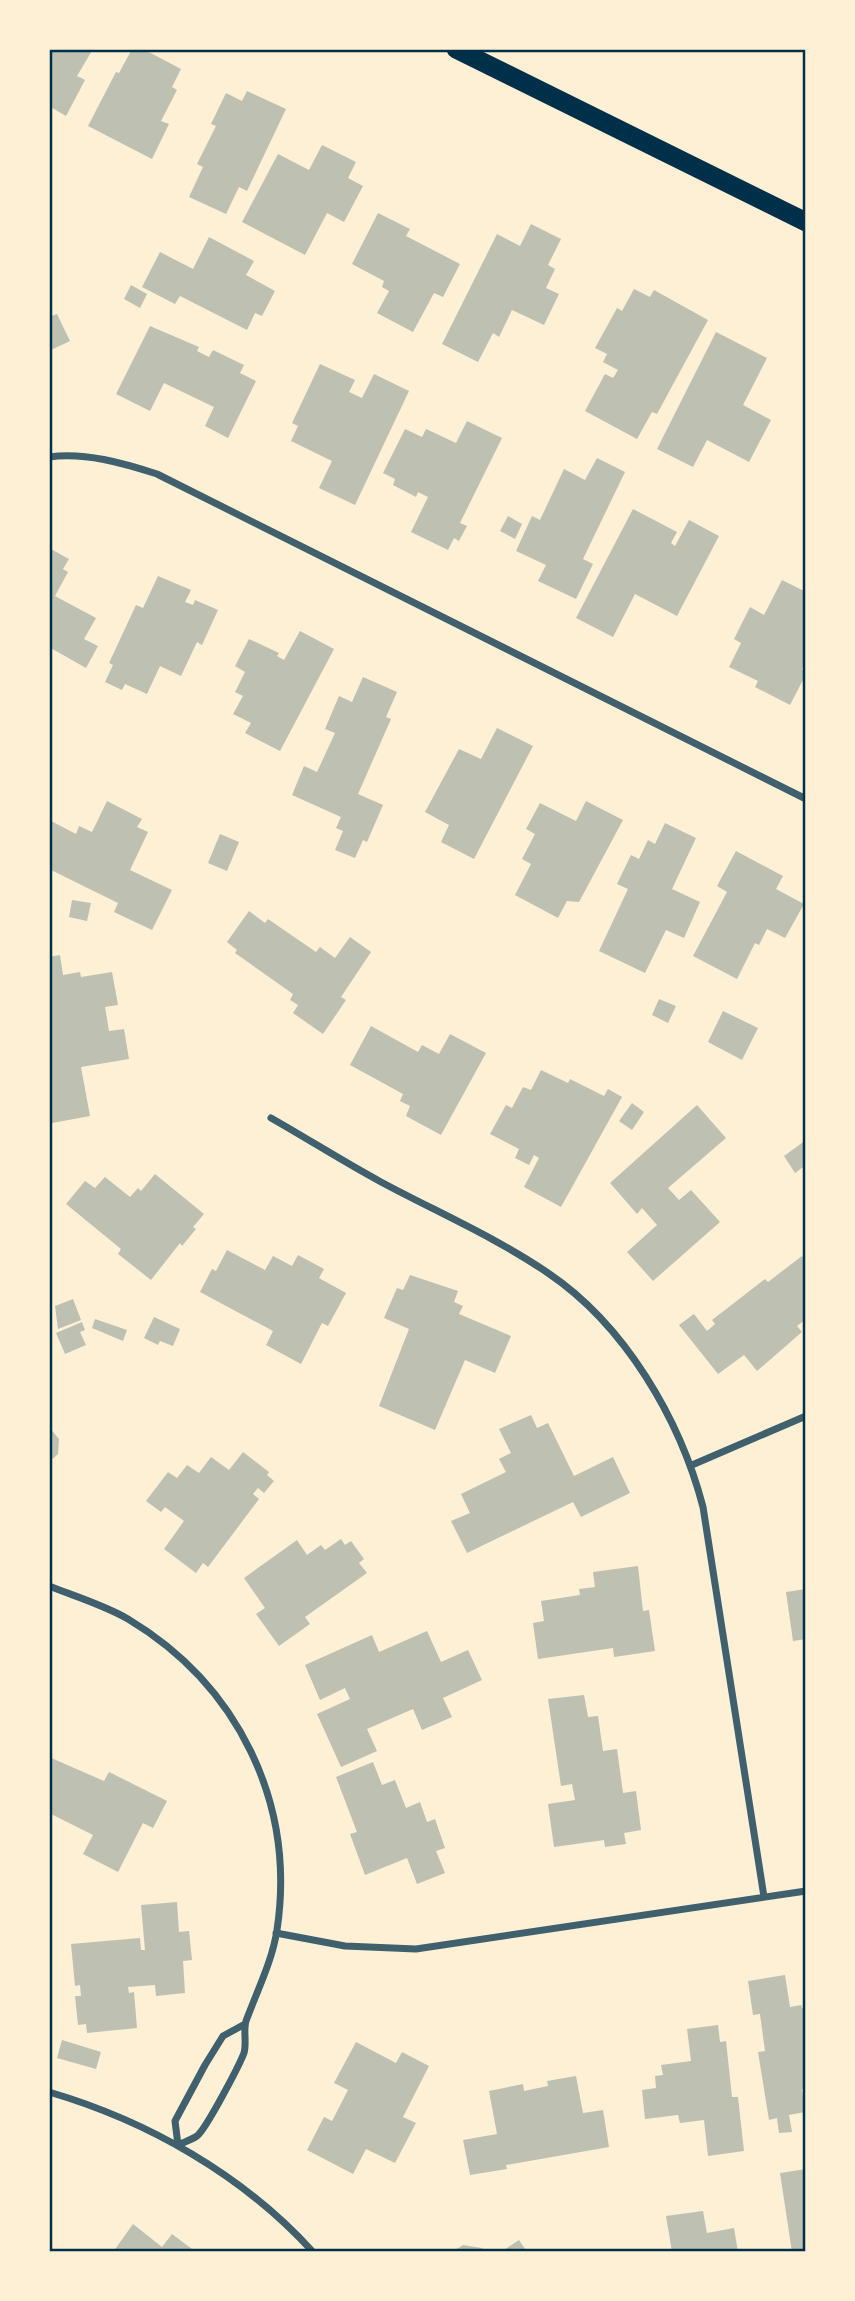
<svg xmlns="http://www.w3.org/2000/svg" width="855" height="2301" font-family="Jost,sans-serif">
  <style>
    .building { fill: #bec0b2 }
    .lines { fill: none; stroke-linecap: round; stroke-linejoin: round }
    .minor { stroke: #3f606c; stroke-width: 7 }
    .trunk { stroke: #003049; stroke-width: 19 }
    .neatline { fill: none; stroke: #003049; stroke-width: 2.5 }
  </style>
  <rect width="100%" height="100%" fill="#fdf0d5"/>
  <path class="building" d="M49 49H93L77 76 85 80 66 116 49 106Z
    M132 49H143L181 69 172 87 177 90 161 121 169 124 152 159 88 126 116 72 119 73Z
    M247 91 286 109 247 191 239 187 226 214 189 197 203 167 197 164 216 126 211 124 226 93 242 101Z
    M322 145 356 162 348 178 363 186 344 222 327 213 305 255 242 222 278 154 309 170Z
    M378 213 410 229 406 236 460 264 443 297 434 293 413 332 377 313 389 291 382 287 384 281 352 264Z
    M531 224 561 239 548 265 555 269 546 288 559 294 544 325 512 310 499 337 493 333 478 362 442 344 497 234 520 246Z
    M209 237 254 261 246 275 275 291 262 316 255 313 247 330 180 296 175 304 142 287 160 252 193 269Z
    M131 285 147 294 140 308 124 299Z
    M634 289 650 297 654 290 708 320 657 414 652 412 637 439 585 411 605 374 613 378 618 370 603 362 607 354 595 348 617 308 622 311Z
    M57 314 70 341 49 351V317Z
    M150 326 199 347 197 351 209 357 213 350 244 365 240 373 256 381 228 438 205 426 214 407 164 383 150 411 116 394Z
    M716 332 767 358 743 405 771 420 749 462 707 440 693 467 657 449Z
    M320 364 355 380 349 392 362 398 374 374 409 391 355 505 319 488 332 461 291 441 298 426 292 423Z
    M467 421 502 438 460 523 467 526 459 541 454 538 448 550 411 532 428 497 418 492 416 497 393 485 395 479 383 473 405 429 422 437 426 429 456 443Z
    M597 458 625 472 583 559 593 564 576 599 538 581 546 565 516 551 532 516 540 520 564 469 585 480Z
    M633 509 677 532 671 543 675 546 689 520 719 536 677 616 635 594 613 637 576 618Z
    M508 516 522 524 515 539 500 531Z
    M49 548 69 559 63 569 68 572 55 596 96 618 84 639 98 646 86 668 49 647Z
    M158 576 191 590 185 602 193 605 195 600 218 610 202 645 197 642 181 676 160 666 147 694 125 684 122 690 105 682 113 665 109 663 136 605 143 608Z
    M782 580 806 592V660L802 669 806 674 790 705 755 687 758 681 729 667 741 643 734 639 750 607 764 615Z
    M300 631 334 649 280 751 245 733 251 723 233 714 243 696 235 692 245 672 235 666 249 639 279 653 277 656 284 660Z
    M363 677 397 692 386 717 391 719 358 794 383 805 367 842 363 840 355 858 335 850 343 831 336 828 341 817 292 795 304 766 317 772 335 733 325 729 339 696 352 702Z
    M497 728 533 746 474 859 441 842 449 825 425 812 459 749 481 759Z
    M107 801 142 819 137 827 148 832 130 870 172 890 152 930 114 912 118 903 49 869V820L76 834 79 826 92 832Z
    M586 801 623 820 579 902 567 901 558 918 515 895 531 864 522 859 535 834 526 829 540 803 576 821Z
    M665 823 696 838 672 889 700 902 684 938 666 930 645 973 599 951 628 889 617 884 631 855 639 859 648 840 655 844Z
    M220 834 239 842 227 871 208 863Z
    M736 851 783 876 776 889 804 904 785 938 767 929 759 945 755 943 737 979 693 956 727 892 717 886Z
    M72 900 91 903 87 921 69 917Z
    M249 911 265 923 268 919 316 952 320 947 335 958 350 937 371 952 341 997 346 1000 323 1034 293 1013 298 1005 290 1000 293 994 235 953 237 950 227 942Z
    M60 955 63 975 80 972 81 977 112 972 118 1005 105 1007 109 1031 124 1029 129 1059 81 1067 90 1116 52 1123 49 1103V957Z
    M659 999 676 1006 668 1023 652 1015Z
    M723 1011 758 1028 742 1060 708 1042Z
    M371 1026 418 1052 422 1045 439 1054 450 1034 486 1053 441 1135 406 1116 410 1106 400 1101 403 1094 350 1065Z
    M541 1070 568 1083 570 1079 604 1096 608 1089 622 1097 561 1207 524 1187 539 1158 534 1155 529 1165 515 1158 519 1149 490 1134 506 1105 512 1108 523 1087 531 1090Z
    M632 1103 644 1112 632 1130 619 1121Z
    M697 1105 726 1138 668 1188 679 1200 691 1190 720 1222 653 1281 627 1252 657 1225 642 1208 637 1214 610 1183Z
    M806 1140V1165L795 1173 784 1156Z
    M155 1174 204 1214 193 1227 196 1229 182 1246 180 1243 151 1280 118 1254 121 1249 66 1204 85 1181 95 1188 105 1177 130 1197 138 1188 141 1191Z
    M227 1250 265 1270 273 1256 292 1266 298 1255 324 1269 319 1278 346 1293 328 1326 322 1323 301 1364 266 1345 273 1331 200 1292 212 1269 216 1271Z
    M802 1256 806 1262V1319L797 1326 802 1332 757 1371 744 1355 718 1374 679 1325 694 1314 707 1331 715 1324 712 1320 765 1279 768 1282Z
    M410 1275 458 1291 454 1302 463 1306 459 1314 511 1336 495 1373 465 1360 435 1430 379 1406 409 1329 384 1318 397 1288 403 1290Z
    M73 1299 81 1320 58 1329 55 1306Z
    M154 1317 180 1329 173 1346 160 1341 158 1345 144 1338Z
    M95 1319 127 1330 123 1341 92 1328Z
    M82 1322 85 1330 80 1332 86 1345 65 1354 56 1333Z
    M531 1415 537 1428 548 1423 574 1476 613 1457 630 1493 581 1517 573 1502 467 1553 451 1521 470 1513 461 1494 506 1472 499 1459 511 1453 499 1429Z
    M49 1427 59 1439 58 1454 49 1462Z
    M243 1452 269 1472 267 1475 274 1481 264 1493 258 1488 253 1494 259 1499 208 1567 203 1563 196 1573 164 1549 184 1521 165 1507 161 1512 146 1501 168 1472 177 1478 187 1465 199 1473 211 1457 229 1470Z
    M341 1539 345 1545 351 1541 364 1559 359 1563 367 1573 305 1617 310 1624 279 1646 256 1614 265 1608 244 1578 297 1540 307 1555 321 1545 325 1550Z
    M638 1566 643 1611 649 1610 655 1651 614 1657 613 1648 538 1659 533 1623 544 1621 541 1601 580 1595 579 1589 595 1587 593 1572Z
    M806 1589V1639L793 1641 786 1592Z
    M427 1631 441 1662 468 1650 482 1680 443 1698 452 1717 422 1730 413 1709 367 1729 377 1751 341 1767 317 1714 350 1699 345 1688 320 1700 305 1665 372 1635 379 1652Z
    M584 1695 588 1717 598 1716 603 1751 617 1749 623 1793 636 1791 641 1830 624 1833 626 1844 605 1847 604 1840 554 1847 548 1804 575 1800 572 1784 561 1786 548 1699Z
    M49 1757 104 1781 109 1772 167 1801 153 1828 143 1823 118 1872 83 1854 93 1835 49 1813Z
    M373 1762 382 1785 395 1780 406 1808 420 1802 427 1822 435 1819 445 1848 436 1851 445 1873 417 1884 407 1858 365 1875 350 1834 357 1832 336 1777Z
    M177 1902 179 1932 189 1931 192 1960 183 1961 185 1993 156 1996 155 1985 128 1987 129 1993 134 1992 137 2028 87 2033 86 2024 78 2025 75 1996H81L80 1985 75 1986 71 1944 140 1938 141 1950H145L141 1905Z
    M785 1975 790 2007 801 2005 802 2008H806V2089H802L805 2112 789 2115 792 2132 779 2133 777 2118 769 2120 758 2052 765 2051 760 2014 753 2015 748 1981Z
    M718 2025 720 2042 726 2041 732 2097H738L744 2151 708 2156 704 2120 680 2123 678 2115 645 2119 642 2090 656 2088 655 2076 663 2075 661 2065 691 2061 687 2029Z
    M62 2040 101 2052 96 2069 57 2058Z
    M356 2042 396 2063 402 2052 429 2066 403 2117 416 2123 395 2163 366 2149 353 2174 307 2150 324 2117 332 2121 348 2090 334 2083Z
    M576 2076 583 2113 603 2110 609 2147 506 2165 507 2169 470 2175 463 2140 497 2134 489 2091 523 2084 524 2091 548 2086 547 2081Z
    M806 2169V2252H792L780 2173Z
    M703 2211 707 2233 734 2228 738 2252H672L666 2216Z
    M133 2224 162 2247 172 2234 196 2252H113Z
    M519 2240 527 2252H501Z
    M463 2245 482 2248 484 2252H452Z"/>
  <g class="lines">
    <path class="minor" d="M49 457C85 452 123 463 157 474L806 799
      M271 1118C308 1139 344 1162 381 1182 437 1212 495 1237 548 1273 625 1325 680 1419 703 1507L764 1897
      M692 1465 806 1416
      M49 1586C74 1596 104 1605 128 1619 238 1685 296 1803 277 1930 272 1962 257 1991 246 2021 243 2031 247 2043 244 2053 239 2066 206 2129 197 2136 191 2140 184 2142 178 2145L175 2121 205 2065 223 2036 245 2024
      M276 1933 345 1946 416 1949 806 1891
      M49 2092C148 2121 243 2175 313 2252"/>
    <path class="trunk" d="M456 49 806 222"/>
  </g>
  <rect width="855" height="2301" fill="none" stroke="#fdf0d5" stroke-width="102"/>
  <rect x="51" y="51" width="753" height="2199" class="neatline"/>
</svg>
